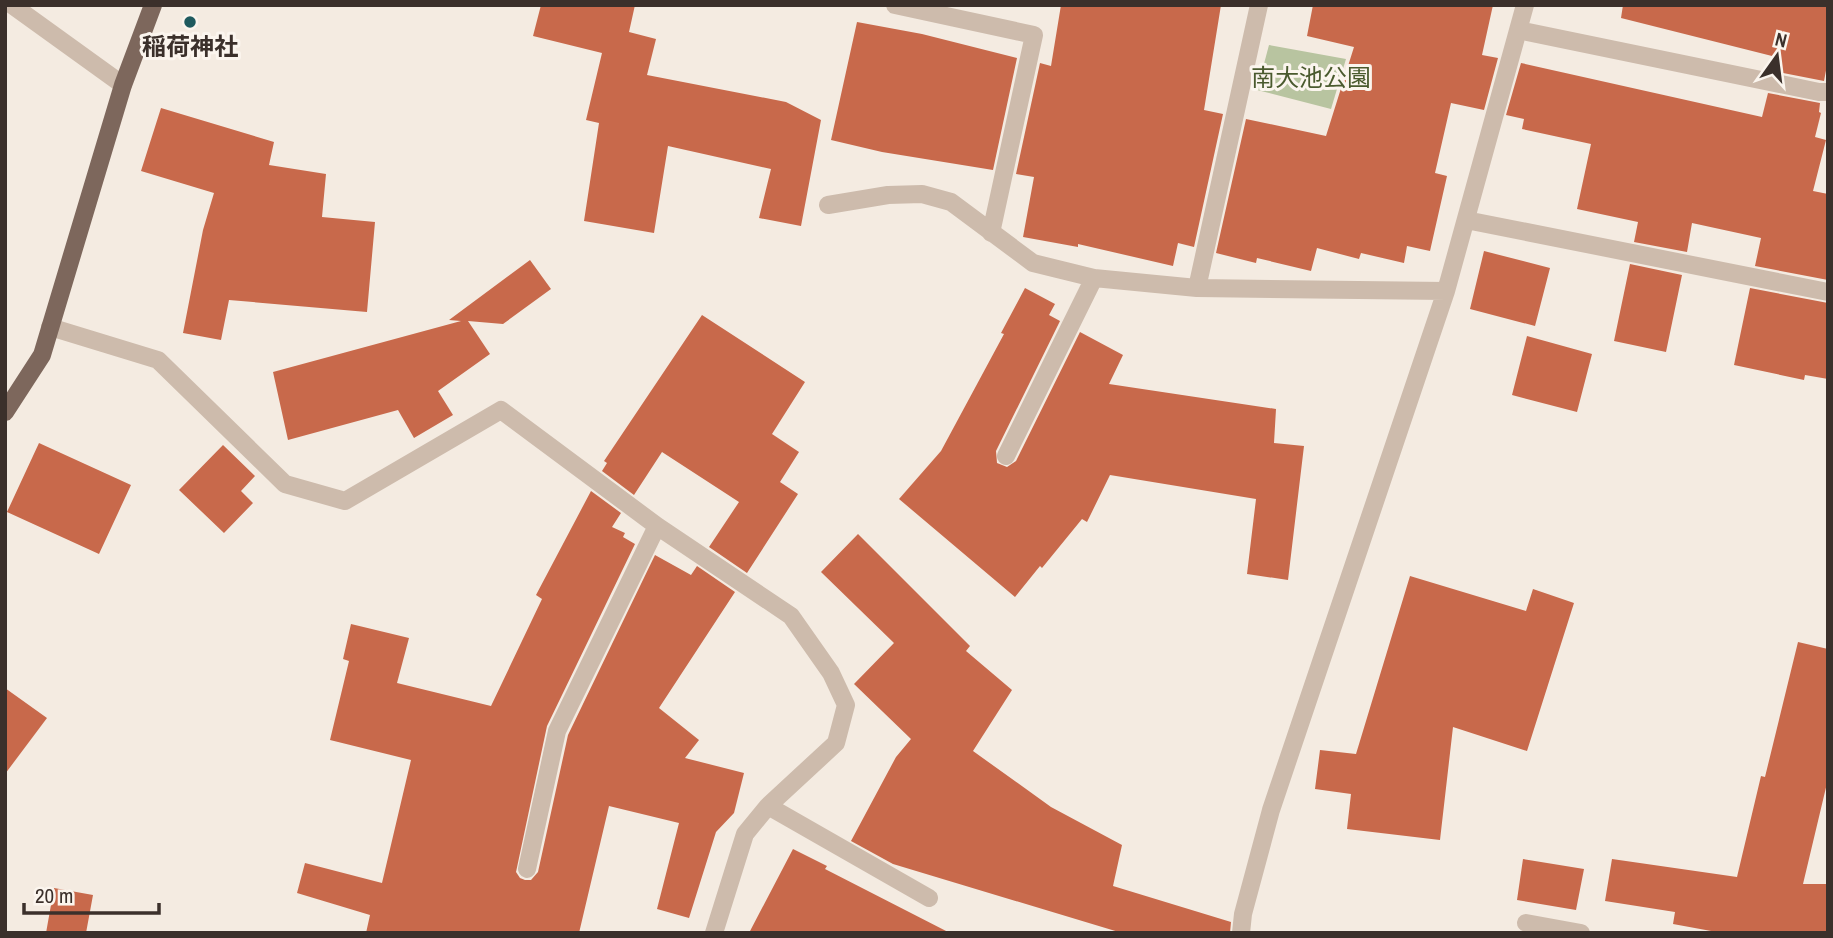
<svg xmlns="http://www.w3.org/2000/svg" width="1833" height="938" font-family="'Archivo Narrow','Noto Sans JP',sans-serif">
  <style>
    .green { fill: #b8c4a0 }
    .building { fill: #c8694b }
    .lines { fill: none; stroke-linecap: round; stroke-linejoin: round }
    .minor { stroke: #cdbbac; stroke-width: 18 }
    .major { stroke: #7d675c; stroke-width: 18 }
    .poi-dot { fill: #1f5a5e; stroke: #fbf5ee; stroke-width: 2.5 }
    .labels { text-anchor: middle; stroke-width: 6; stroke-linejoin: round; paint-order: stroke }
    .poi-label { font-size: 24px; font-weight: bold; fill: #3b302b; stroke: #fbf5ee }
    .park-label { font-size: 24px; fill: #4a5a2e; stroke: #fbf5ee }
  </style>
  <rect width="100%" height="100%" fill="#f4ebe1"/>
  <path class="green" d="M1269 45 1346 59 1331 109 1257 90Z"/>
  <path class="building" d="M541 5H635L629 32 656 39 647 75 786 102 821 120 801 226 759 218 771 169 668 146 654 233 584 221 599 123 586 120 602 53 533 36Z
    M1061 5H1221L1204 110 1223 114 1194 247 1178 243 1173 266 1078 244V247L1023 237 1034 177 1016 174 1040 63 1051 66Z
    M1313 5H1493L1482 55 1498 58 1484 110 1451 103 1435 173 1447 176 1430 251 1407 246 1404 263 1361 253 1359 259 1317 248 1311 271 1257 258 1256 263 1216 253 1246 119 1326 136 1354 47 1307 36Z
    M1623 5H1828V60L1824 81 1773 71 1776 57 1621 18Z
    M857 22 922 34 1017 58 993 170 882 152 831 140Z
    M1521 63 1762 117 1768 93 1820 103 1819 112 1821 113 1815 137 1826 140 1813 191 1828 194V280L1755 266 1761 238 1692 223 1687 252 1634 242 1638 222 1577 209 1591 144 1522 129 1524 119 1506 115Z
    M161 108 274 142 269 165 326 174 322 217 375 222 367 312 229 300 221 340 183 333 203 230 214 193 141 171Z
    M1484 251 1550 268 1535 326 1470 309Z
    M530 260 551 289 503 324 468 321 490 354 438 391 453 415 414 438 398 410 288 440 273 372 461 321 449 320Z
    M1630 264 1682 275 1666 352 1614 341Z
    M1025 288 1055 304 1049 315 1060 321 996 451 997 463 1007 467 1016 461 1080 332 1123 355 1109 384 1276 409 1274 443 1304 446 1288 580 1247 574 1256 499 1110 475 1087 522 1082 519 1042 568 1040 566 1015 597 899 499 941 451 1004 334 1001 333Z
    M1750 288 1828 303V379L1805 375 1804 380 1734 365Z
    M702 315 805 382 772 434 799 452 780 482 798 494 747 573 709 547 739 502 662 452 634 495 602 471 607 463 604 461Z
    M1527 336 1592 354 1577 412 1512 395Z
    M39 443 131 485 99 554 7 512Z
    M223 445 255 476 241 491 253 503 224 533 179 490Z
    M591 491 621 513 612 527 625 533 623 537 635 544 547 726 516 872 520 878 525 880H531L538 872 568 735 655 555 691 575 697 566 735 592 659 708 699 740 685 758 744 773 734 813 716 832 689 918 657 909 679 823 609 806 579 933H366L370 915 297 893 305 863 382 883 411 760 330 740 349 661 343 659 351 624 409 638 397 683 491 706 542 599 536 595Z
    M858 534 970 646 966 651 1012 690 973 751 1051 807 1122 845 1113 886 1231 922 1230 933H1122L893 864 851 841 896 757 911 739 854 684 894 643 821 572Z
    M1410 576 1526 611 1533 589 1574 603 1527 751 1453 727 1440 840 1347 829 1351 794 1315 789 1320 750 1356 754Z
    M1798 642 1828 649V779L1803 884H1828V933H1722L1673 924 1675 912 1605 901 1612 859 1737 877 1761 776 1765 777Z
    M5 688 47 718 5 774Z
    M793 849 827 866 825 869 950 933H749Z
    M1523 859 1584 869 1576 910 1517 900Z
    M54 888 93 895 86 933H46Z"/>
  <g class="lines">
    <path class="minor" d="M12 5 123 85
      M895 5 1034 35 991 233
      M1259 5 1197 288 1446 291
      M1518 30 1819 92H1828
      M828 205 888 195 922 194 951 202 1033 263 1094 278 1197 288
      M1466 220 1828 292
      M50 327 158 360 285 484 345 501 501 410 657 526 791 616 831 673 846 705 836 743 768 806 745 834 714 933
      M1006 456 1094 278
      M768 806 929 898
      M527 869 557 731 657 526
      M1526 923 1581 933
      M1241 933 1243 914 1271 810 1446 291 1525 5"/>
    <path class="major" d="M5 412 42 355 123 85 153 5"/>
  </g>
  <circle class="poi-dot" cx="190" cy="22" r="7"/>
  <g class="labels">
    <g class="poi-label">
      <text x="190" y="55">稲荷神社</text>
    </g>
    <g class="park-label">
      <text x="1311" y="86">南大池公園</text>
    </g>
  </g>
  <rect width="1833" height="938" fill="none" stroke="#3b302b" stroke-width="14"/>
  <g transform="translate(1777 56) rotate(14)" stroke="#fbf5ee" stroke-width="5" paint-order="stroke">
  <path d="M0-5L12 26L0 18L-12 26Z" fill="#3b302b"/>
  <text y="-10" font-size="19" font-weight="bold" text-anchor="middle" fill="#3b302b">N</text>
  </g>
  <path d="M24 903v10h135v-10" fill="none" stroke="#3b302b" stroke-width="3.5"/>
  <text x="35" y="903" font-size="21" fill="#3b302b" stroke="#fbf5ee" stroke-width="5" paint-order="stroke">20 m</text>
</svg>
